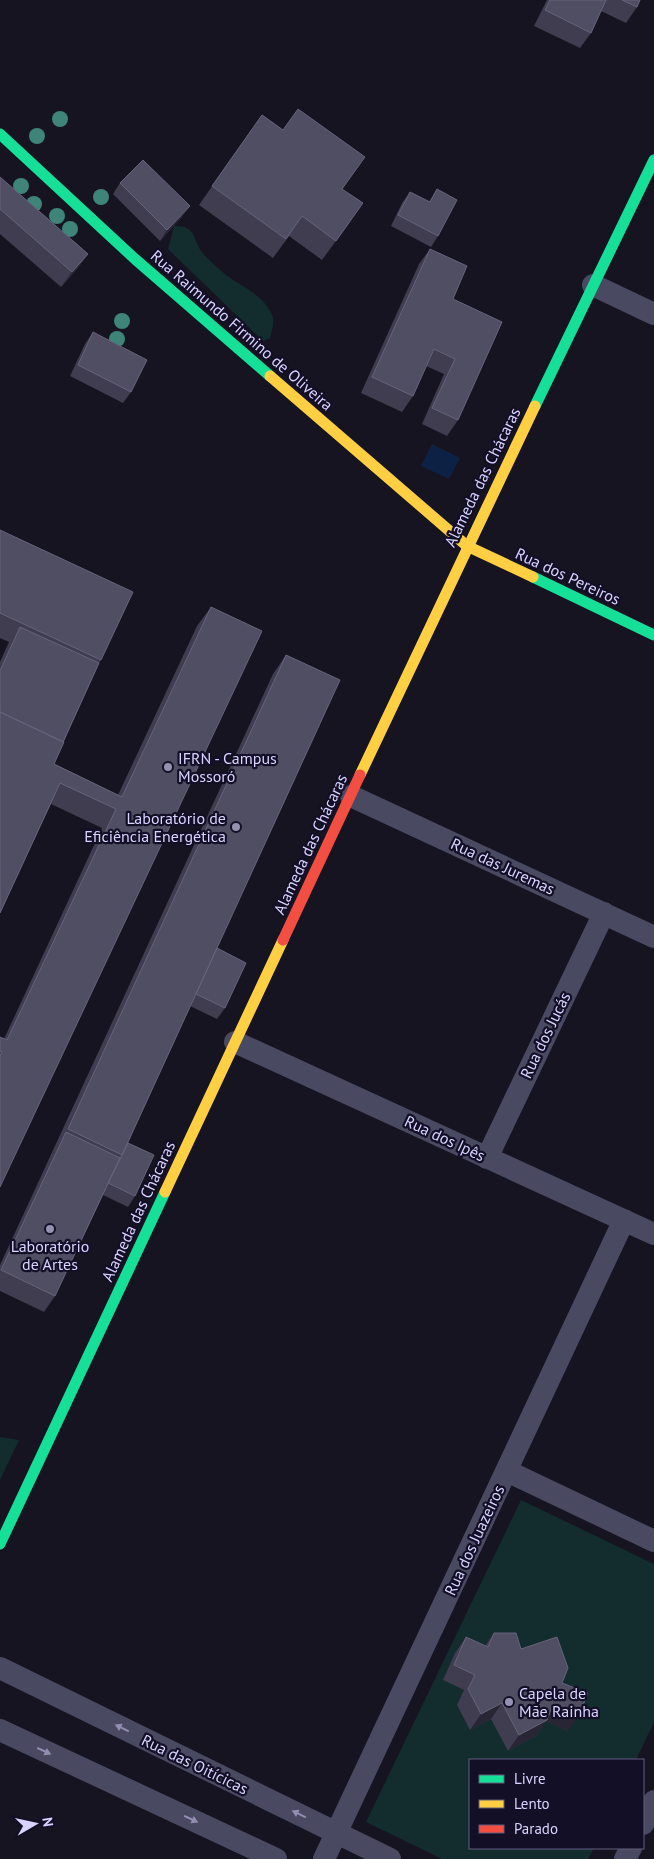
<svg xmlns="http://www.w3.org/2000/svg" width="654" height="1859" font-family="'PT Sans',sans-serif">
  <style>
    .green { fill: #132c2d }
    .water { fill: #0d2144 }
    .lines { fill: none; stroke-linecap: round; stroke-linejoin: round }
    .street { stroke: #4a4962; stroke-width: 22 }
    .fast { stroke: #16e098; stroke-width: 11 }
    .slow { stroke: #ffcf43; stroke-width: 11 }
    .jam { stroke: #f24e42; stroke-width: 11 }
    .tree { fill: #3e8478 }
    .wall { fill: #403d50 }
    .shaded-wall { fill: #282635 }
    .building { fill: #504e63; stroke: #66637b }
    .oneway { fill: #928eb0 }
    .poi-dot { fill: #9591b1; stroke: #130f26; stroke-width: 2 }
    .labels { text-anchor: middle; stroke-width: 4.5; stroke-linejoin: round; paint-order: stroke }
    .street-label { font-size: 16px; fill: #d9d4ff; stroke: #130f26 }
    .poi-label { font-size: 16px; fill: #d9d4ff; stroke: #130f26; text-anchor: start }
  </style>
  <rect width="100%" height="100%" fill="#161421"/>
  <path class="green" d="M174 226C197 225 192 239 202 252 206 258 213 263 218 268 235 285 263 292 272 315 275 323 272 330 270 338L263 341 168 249Z
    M0 1437 19 1440 0 1480Z
    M521 1500 654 1564V1722L636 1760H470V1848H594L588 1859H442L366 1822Z"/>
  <path class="water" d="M432 444 460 458 449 479 421 466Z"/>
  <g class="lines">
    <path class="street" d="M593 285 654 314
      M351 796 654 937
      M235 1042 654 1234
      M487 1158 604 913
      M507 1471 654 1541
      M0 1668 390 1859
      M0 1730 276 1859
      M643 1824 654 1801
      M324 1859 624 1220
      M625 1859 631 1848"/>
    <path class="fast" d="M0 134 135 259 270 376
      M535 406 654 160
      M533 577 654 635
      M0 1544 165 1192"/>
    <path class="slow" d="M270 376 467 546 533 577
      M360 775 535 406
      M165 1192 283 940"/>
    <path class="jam" d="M283 940 360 775"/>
  </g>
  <g class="tree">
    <circle cx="60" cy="119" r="8"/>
    <circle cx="37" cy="136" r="8"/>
    <circle cx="21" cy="186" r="8"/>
    <circle cx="101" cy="197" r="8"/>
    <circle cx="34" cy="204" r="8"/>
    <circle cx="57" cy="216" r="8"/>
    <circle cx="70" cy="229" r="8"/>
    <circle cx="122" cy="321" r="8"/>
    <circle cx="117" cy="339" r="8"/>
  </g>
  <path class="wall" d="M547 0H640L637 7 626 23 601 11 591 33 580 48 534 26Z
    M262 115 342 189 349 223 322 260 289 236 273 258 199 205Z
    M0 177 88 254 77 269 61 287 0 234Z
    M120 183 182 217 160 241 113 194Z
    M437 189 438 236 431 247 391 226 402 203 410 192 429 202Z
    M430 249 453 299 458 420 447 436 422 424 444 374 426 366 413 396 402 412 361 393 419 264Z
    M93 332 131 392 123 403 70 376 85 344Z
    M0 530 101 660 99 663 54 764 118 795 197 626 211 607 0 1187V1037L4 1039 102 828 51 804 0 913V662L9 642 0 638Z
    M286 655 217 948 225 1008 217 1019 190 1006 128 1143 135 1196 128 1207 103 1195 55 1296 44 1312 0 1291V1265L273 674Z
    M494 1633 521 1649 562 1683 568 1731 546 1721 536 1736 508 1751 491 1719 470 1730 457 1705 464 1690 443 1680 455 1653 466 1637 485 1646Z"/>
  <path class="shaded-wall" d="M190 206 182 217 160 241 167 230Z
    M88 254 77 269 61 287 72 272Z
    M502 1703 491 1719 470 1730 481 1714Z
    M553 1704 579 1715 568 1731 546 1721 536 1736 508 1751 519 1735Z"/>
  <path class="building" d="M550 0H606L591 33 545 10Z
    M622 0H640L637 7Z
    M298 109 365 157 342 189 363 203 336 241 302 216 286 239 212 186 262 115 283 130Z
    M143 160 190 206 167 230 120 183Z
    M0 177 88 254 72 272 0 209Z
    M437 189 457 200 438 236 398 215 410 192 430 202Z
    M430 249 467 266 453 299 502 322 458 420 432 408 455 359 434 349 413 396 372 377Z
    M93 332 147 360 131 392 78 365Z
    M0 530 133 592 101 660 0 613Z
    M211 607 262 631 0 1187V1056L2 1052 0 1051V1037L7 1040 116 809 60 783 0 913V712L64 742 54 764 122 797Z
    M20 627 99 663 63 742 0 712V671Z
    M286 655 340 680 122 1155 68 1129Z
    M217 948 246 963 225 1008 196 994Z
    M66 1132 120 1158 55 1296 1 1270Z
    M128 1143 154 1155 135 1196 108 1183Z
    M494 1633H516L521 1649 557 1637 568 1668 562 1683 588 1693 579 1715 553 1704 547 1720 519 1735 502 1703 481 1714 468 1689 475 1675 454 1665 466 1637 488 1647Z"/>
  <defs><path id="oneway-solid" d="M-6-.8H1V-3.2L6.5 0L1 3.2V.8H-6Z" transform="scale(1.25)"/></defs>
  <g class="oneway">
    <use href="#oneway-solid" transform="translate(122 1728) rotate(-154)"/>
    <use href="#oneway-solid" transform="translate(44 1751) rotate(25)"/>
    <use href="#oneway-solid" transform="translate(299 1814) rotate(-154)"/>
    <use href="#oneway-solid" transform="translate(191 1819) rotate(25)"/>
  </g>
  <g class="poi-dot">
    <circle cx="168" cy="767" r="5"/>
    <circle cx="236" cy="827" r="5"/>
    <circle cx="50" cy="1229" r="5"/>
    <circle cx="509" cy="1702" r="5"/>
  </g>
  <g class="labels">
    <g class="street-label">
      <text transform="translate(242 330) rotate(41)" y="6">Rua Raimundo Firmino de Oliveira</text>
      <text transform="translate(482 477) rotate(-64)" y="6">Alameda das Chácaras</text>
      <text transform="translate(568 576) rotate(25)" y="6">Rua dos Pereiros</text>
      <text transform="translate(310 844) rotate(-65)" y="6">Alameda das Chácaras</text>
      <text transform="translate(503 866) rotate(25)" y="6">Rua das Juremas</text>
      <text transform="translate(545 1035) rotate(-64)" y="6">Rua dos Jucás</text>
      <text transform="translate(445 1138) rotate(25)" y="6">Rua dos Ipês</text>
      <text transform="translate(138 1211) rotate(-65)" y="6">Alameda das Chácaras</text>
      <text transform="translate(474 1540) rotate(-65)" y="6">Rua dos Juazeiros</text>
      <text transform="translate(195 1764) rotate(26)" y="6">Rua das Oitícicas</text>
    </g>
    <g class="poi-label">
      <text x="178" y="764">IFRN - Campus<tspan x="178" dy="18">Mossoró</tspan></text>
      <text x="226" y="824" text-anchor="end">Laboratório de<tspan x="226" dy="18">Eficiência Energética</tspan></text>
      <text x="50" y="1252" text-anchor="middle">Laboratório<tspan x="50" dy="18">de Artes</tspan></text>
      <text x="519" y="1699">Capela de<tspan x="519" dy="18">Mãe Rainha</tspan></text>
    </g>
  </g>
  <rect x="469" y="1759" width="175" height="90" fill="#130f26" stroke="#625e7d"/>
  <rect x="479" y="1775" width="25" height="8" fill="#16e098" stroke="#625e7d"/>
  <text x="514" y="1784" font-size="15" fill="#d9d4ff">Livre</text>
  <rect x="479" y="1800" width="25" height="8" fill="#ffcf43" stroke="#625e7d"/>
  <text x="514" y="1809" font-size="15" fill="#d9d4ff">Lento</text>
  <rect x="479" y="1825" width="25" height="8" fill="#f24e42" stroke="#625e7d"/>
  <text x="514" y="1834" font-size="15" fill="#d9d4ff">Parado</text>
  <g transform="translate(35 1824) rotate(81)" stroke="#130f26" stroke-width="4" paint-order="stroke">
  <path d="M0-4L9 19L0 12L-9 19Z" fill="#d9d4ff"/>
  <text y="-8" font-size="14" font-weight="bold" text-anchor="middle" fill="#d9d4ff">N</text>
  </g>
</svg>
